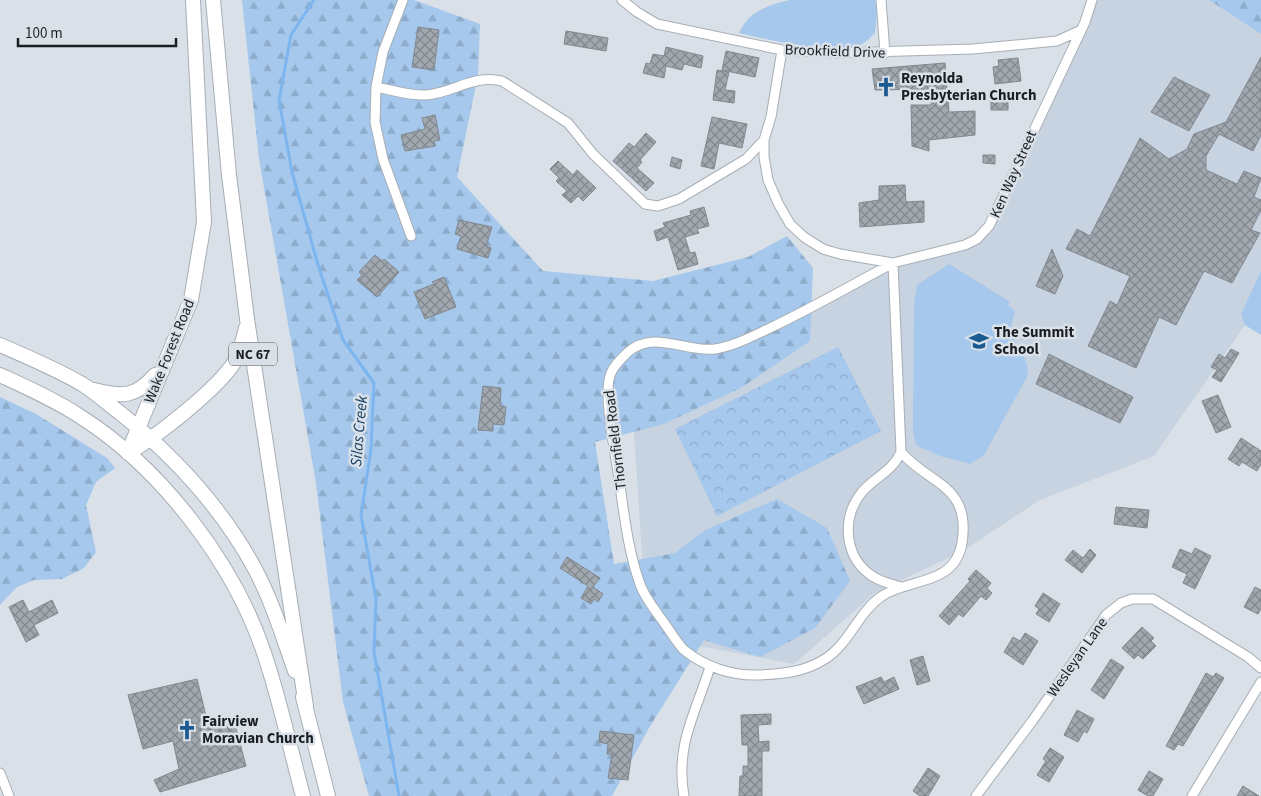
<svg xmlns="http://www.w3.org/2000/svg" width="1261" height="796" font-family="'Source Sans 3',sans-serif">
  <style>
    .built { fill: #c7d3e0 }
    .green { fill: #a5c8ec }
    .forest { fill: url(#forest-firs) }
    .park { fill: url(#park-crowns) }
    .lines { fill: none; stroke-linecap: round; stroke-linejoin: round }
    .stream { stroke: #7db6ef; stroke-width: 3 }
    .building { fill: url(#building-cross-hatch); stroke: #81888f }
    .street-casing { stroke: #a7aeb5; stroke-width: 11 }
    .primary-casing { stroke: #a7aeb5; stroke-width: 16 }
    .street { stroke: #fff; stroke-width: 9 }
    .primary { stroke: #fff; stroke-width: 14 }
    .labels { text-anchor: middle; stroke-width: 5; stroke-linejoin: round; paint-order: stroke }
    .shield { fill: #d9e0e8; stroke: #55595d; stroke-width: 1 }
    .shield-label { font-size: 14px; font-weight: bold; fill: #1c1f22 }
    .street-label { font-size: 15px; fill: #1c1f22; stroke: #d9e0e8 }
    .poi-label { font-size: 15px; font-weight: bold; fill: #1c1f22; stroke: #d9e0e8; text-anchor: start }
    .water-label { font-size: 16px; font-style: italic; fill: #133d62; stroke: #d9e0e8 }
  </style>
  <defs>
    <pattern id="forest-firs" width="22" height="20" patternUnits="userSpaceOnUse" patternTransform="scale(1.25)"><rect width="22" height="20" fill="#a5c8ec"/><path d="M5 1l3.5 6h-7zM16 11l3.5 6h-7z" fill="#8dabca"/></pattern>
    <pattern id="park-crowns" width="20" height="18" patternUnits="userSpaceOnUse" patternTransform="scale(1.25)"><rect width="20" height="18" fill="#a5c8ec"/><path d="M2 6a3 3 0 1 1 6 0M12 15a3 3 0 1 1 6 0" fill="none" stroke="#8dabca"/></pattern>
    <pattern id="building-cross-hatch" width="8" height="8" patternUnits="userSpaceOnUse" patternTransform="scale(1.25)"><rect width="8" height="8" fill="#a1a8af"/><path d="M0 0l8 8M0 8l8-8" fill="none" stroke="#82888e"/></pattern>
  </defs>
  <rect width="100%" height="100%" fill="#d9e0e8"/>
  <path class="built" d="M1092 0H1209L1261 34V302L1154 456 1040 500 961 552 875 593 794 664 694 645 642 556 631 386 893 263 965 245 984 233Z"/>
  <path class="green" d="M790 0H875L877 13 875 33C871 37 865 43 860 45 825 53 773 41 739 33 749 11 768 5 790 0Z
    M949 264 1010 302 1008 305 1015 311C1014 318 1010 324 1012 331 1015 349 1031 358 1027 377L984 455 970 464 940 456 916 445 913 431 914 304 917 285Z
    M1261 271V335L1245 325 1241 314Z"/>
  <path class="forest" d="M242 0H414L480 24 478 75 457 177 543 271 653 281 748 257 787 236 813 268 810 341 741 388 664 424 595 442 614 564 675 553 705 530 777 499 827 528 850 581 815 628 760 657 704 640 649 728 612 796H369L343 702 316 483 259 159Z
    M1209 0H1261V34Z
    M0 397 36 414 107 458 115 468 96 482 86 505 96 552 84 568 62 579 34 580 17 587 0 605Z"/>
  <path class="park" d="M838 347 881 431 717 516 675 429Z"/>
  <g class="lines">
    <path class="stream" d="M314 0 291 35 279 100 292 172 318 265 343 340 374 383 371 449 361 515 376 599 374 652 399 796"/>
  </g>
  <path class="building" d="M418 27 439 30 434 70 412 67Z
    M566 31 608 38 606 51 564 44Z
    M666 47 703 56 701 68 684 64 682 70 666 66 664 78 643 73 646 63 650 64 653 54 664 56Z
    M726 51 759 58 755 77 722 70Z
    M1261 57V135L1253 151 1219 134 1206 156V170L1237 184 1244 171 1261 178 1254 197 1261 200V210L1251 230 1260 233 1232 283 1204 271 1176 325 1159 317 1136 368 1088 346 1110 301 1117 305 1130 276 1066 249 1077 229 1090 236 1140 138 1169 159 1187 149 1194 134 1226 122Z
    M1018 58 1021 81 995 84 993 67 999 66 998 60Z
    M945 63 947 89H942V98H948L949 112 975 111V135L929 140V151L912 146 911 105H931L932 89 875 90 872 69Z
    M717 70 729 72 725 90 735 91 734 103 713 100Z
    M1174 77 1210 95 1189 131 1151 112Z
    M991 99H1008V110H991Z
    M435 115 440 140 434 141 435 146 405 151 401 135 425 129 422 118Z
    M712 117 747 124 742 148 719 143 714 169 701 166Z
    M646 133 656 142 640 160 642 162 637 168 654 183 646 191 613 161 629 143 634 147Z
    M983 155H995V164L983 163Z
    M672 157 682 160 680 169 670 166Z
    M558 161 573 175 577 170 596 188 583 201 578 196 571 203 562 195 567 191 556 181 559 178 550 169Z
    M905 185 906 202 924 201V222L860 227 859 203 879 200V186Z
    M704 207 709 226 697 229 699 233 685 237 690 253 695 252 698 264 678 270 668 237 657 241 654 231 665 227 663 223 691 215 690 211Z
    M459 220 492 227 486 246 491 248 488 258 457 249 461 236 455 234Z
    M1052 249 1063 276 1055 294 1036 286Z
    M375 255 382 261 384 259 399 272 377 297 357 280 362 275 359 272Z
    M444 277 456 307 425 319 414 292 434 284 432 282Z
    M1231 349 1239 353 1221 382 1212 377 1217 370 1211 367 1219 354 1225 358Z
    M1049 354 1133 397 1120 423 1036 384Z
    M483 386 501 388 500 406 506 407 504 425 493 424V431L478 430Z
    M1218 395 1231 427 1216 433 1202 401Z
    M1241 438 1261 451V464L1257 471 1242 462 1239 466 1228 459Z
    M1116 507 1149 510 1147 528 1114 524Z
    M1195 548 1211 556 1195 589 1183 583 1187 574 1172 567 1180 549 1192 554Z
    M1090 549 1096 555 1082 573 1065 560 1073 550 1083 558Z
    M567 557 600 578 593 587 603 594 598 602 594 599 591 604 581 598 588 586 560 568Z
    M976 570 991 583 987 588 992 593 986 600 981 596 963 617 959 614 949 625 939 616 970 581 968 579Z
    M1255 587 1261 590V608L1258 614 1244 607Z
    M1043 593 1060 604 1049 622 1036 614 1039 609 1035 606Z
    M23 600 29 612 52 600 58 613 34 625 39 635 26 642 9 607Z
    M1142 627 1154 638 1151 641 1156 646 1143 659 1138 655 1134 659 1122 648Z
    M1025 633 1038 641 1023 665 1004 652 1013 637 1020 641Z
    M923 656 930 681 917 685 910 660Z
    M1111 659 1124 667 1104 699 1091 690Z
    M1206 673 1213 677 1216 673 1224 678 1183 746 1178 744 1174 750 1166 746Z
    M881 677 884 682 894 677 899 689 864 704 856 687Z
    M197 679 207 720 233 717 246 766 160 792 154 780 179 769 173 741 143 749 128 695Z
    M1077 710 1094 719 1087 733 1084 731 1078 742 1064 735Z
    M771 714V724L758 725 759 742 769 741V751H762V796H739L740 776H743V766H748V745H742L741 715Z
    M600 731 634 735 628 780 608 778 612 754H607L608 744 599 742Z
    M1050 748 1064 757 1049 782 1037 775 1046 761 1043 759Z
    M928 768 940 776 928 796H920L913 791Z
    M1149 771 1163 779 1153 796H1148L1138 790Z
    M1243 786 1259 796H1237Z"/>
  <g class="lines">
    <defs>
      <path id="street" d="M403 0 383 52 376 87C392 90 410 96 426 95 453 93 474 74 502 81L568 123 593 154 645 204 658 206 679 199 746 159 764 140
        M622 0 637 12 657 24 782 50 835 53 973 49 1057 41 1079 31
        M881 0 885 53
        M782 50 771 117 764 140V157L768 180 778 203 790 224 804 237 823 249 840 254 893 263 965 245 977 239 989 226 1085 22 1092 0
        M376 87 375 122 383 159 411 236
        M893 263 901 452C929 485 971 484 962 543 955 586 909 578 882 596 858 612 850 643 825 659 805 672 782 674 759 675 732 676 705 667 684 650 676 642 669 629 662 620 654 609 644 596 640 584 628 551 624 513 619 479 616 455 602 393 611 373 614 365 622 358 628 352 654 329 686 353 715 349 734 346 753 336 770 328 812 308 852 285 893 263Z
        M901 587C891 584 881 582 872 576 844 557 841 518 862 492 876 476 892 472 901 452
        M0 773 9 796
        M684 796C675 745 696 712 710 667
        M976 796 1033 720 1106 615 1121 603 1132 599H1153L1248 657 1261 668
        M1192 796 1261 682"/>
      <path id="primary" d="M213 0 229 175 247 319 306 706
        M0 345C28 357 56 369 82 384 95 392 107 403 119 412 174 456 221 506 255 569 272 601 283 637 295 671
        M0 375C28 388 55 400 81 417 161 468 234 563 264 653 280 700 290 748 303 796
        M94 390C122 397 135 398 155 375
        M128 453 191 300 204 222 193 0
        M128 453C156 437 219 388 235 361 241 350 243 340 246 328
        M303 697 328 796"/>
    </defs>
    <use href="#street" class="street-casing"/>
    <use href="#primary" class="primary-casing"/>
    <use href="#street" class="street"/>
    <use href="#primary" class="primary"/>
  </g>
  <defs>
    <symbol id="church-bare" viewBox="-9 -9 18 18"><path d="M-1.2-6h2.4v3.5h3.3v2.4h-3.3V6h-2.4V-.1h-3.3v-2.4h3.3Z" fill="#1c5b91" stroke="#d9e0e8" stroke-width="2.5" paint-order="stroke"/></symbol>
    <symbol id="school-bare" viewBox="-9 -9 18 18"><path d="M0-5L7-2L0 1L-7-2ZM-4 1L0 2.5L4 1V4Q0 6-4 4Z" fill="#1c5b91" stroke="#d9e0e8" stroke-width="2.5" paint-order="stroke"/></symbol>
  </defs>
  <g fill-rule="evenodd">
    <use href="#church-bare" x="872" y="73" width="28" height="28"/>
    <use href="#school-bare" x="965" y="327" width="28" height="28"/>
    <use href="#church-bare" x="173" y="716" width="28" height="28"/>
  </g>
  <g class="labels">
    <rect class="shield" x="229" y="342.5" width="48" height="23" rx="4"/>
    <g class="shield-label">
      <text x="253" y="359">NC 67</text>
    </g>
    <g class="street-label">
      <text transform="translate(835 51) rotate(2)" y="5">Brookfield Drive</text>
      <text transform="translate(1013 174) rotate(-66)" y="5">Ken Way Street</text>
      <text transform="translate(169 351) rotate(-68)" y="5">Wake Forest Road</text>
      <text transform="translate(615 440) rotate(-97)" y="5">Thornfield Road</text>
      <text transform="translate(1077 657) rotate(-55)" y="5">Wesleyan Lane</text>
    </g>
    <g class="poi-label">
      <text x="901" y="83">Reynolda<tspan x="901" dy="17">Presbyterian Church</tspan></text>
      <text x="994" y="337">The Summit<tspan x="994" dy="17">School</tspan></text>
      <text x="202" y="726">Fairview<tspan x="202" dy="17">Moravian Church</tspan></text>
    </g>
    <g class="water-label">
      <text transform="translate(358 431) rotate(-85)" y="6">Silas Creek</text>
    </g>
  </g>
  <path d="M18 38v8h158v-8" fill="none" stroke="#1c1f22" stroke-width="2.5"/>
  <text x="25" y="38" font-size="15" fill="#1c1f22" stroke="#d9e0e8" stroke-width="4" paint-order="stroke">100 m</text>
</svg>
